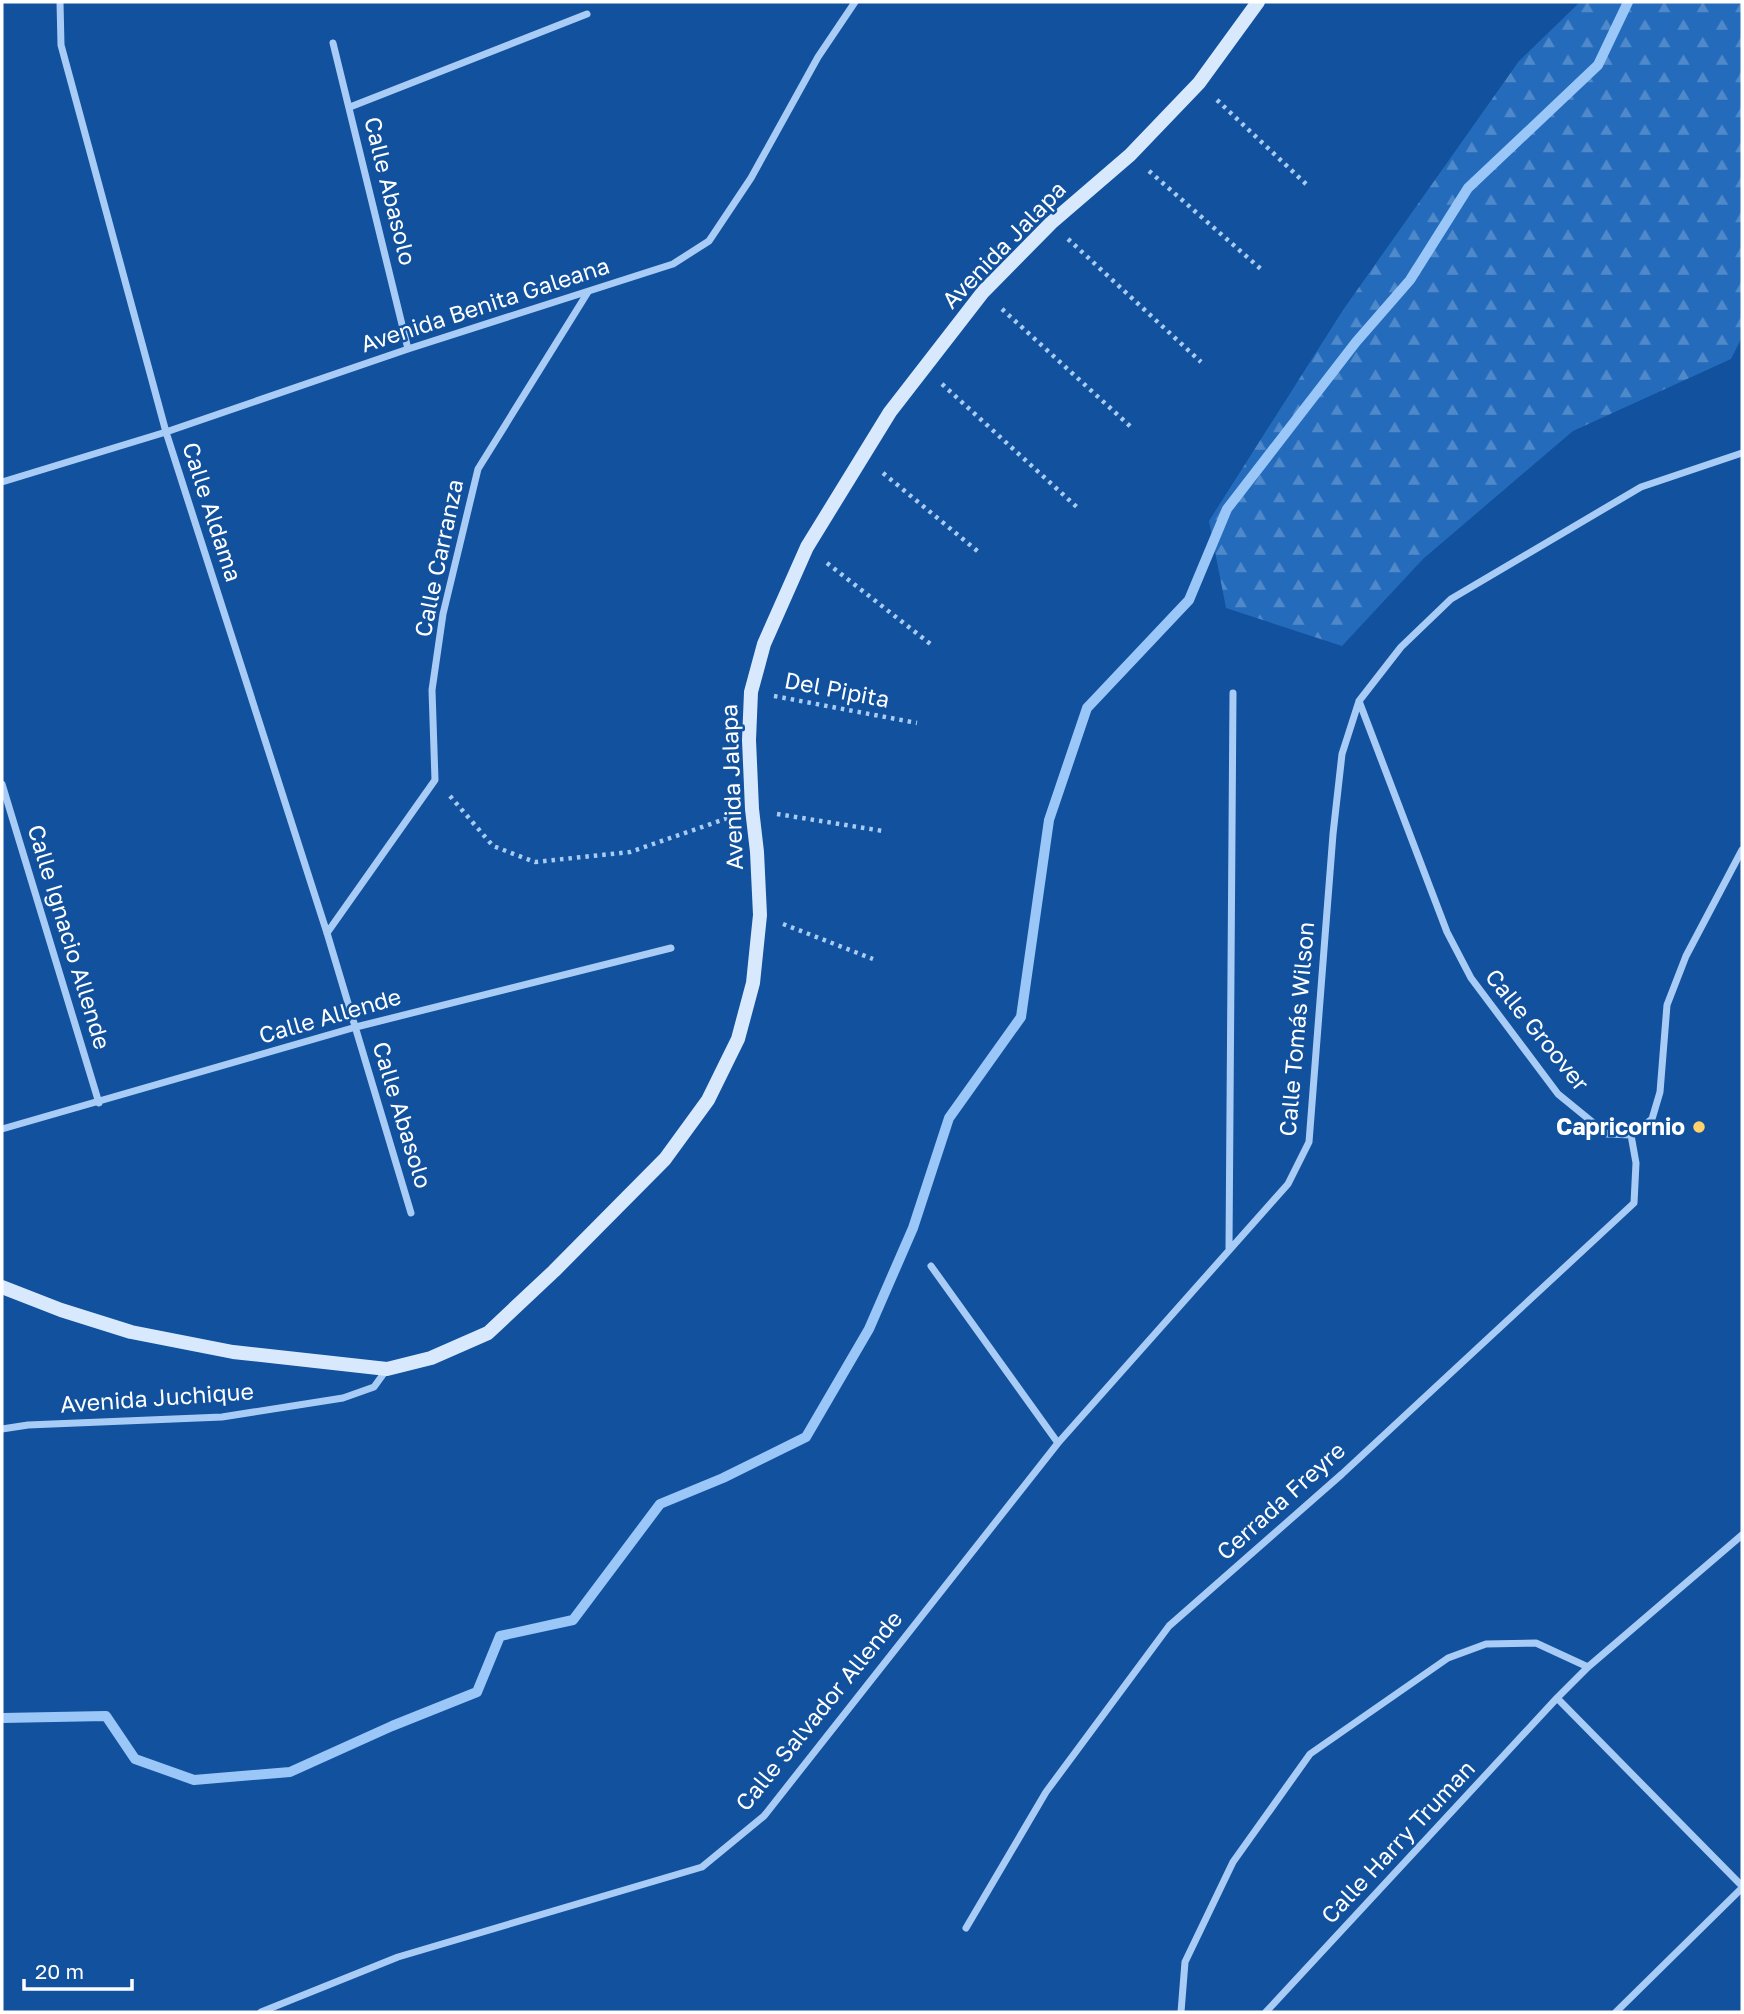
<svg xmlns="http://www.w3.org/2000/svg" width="1744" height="2014" font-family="'Golos Text',sans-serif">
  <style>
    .forest { fill: url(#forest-firs) }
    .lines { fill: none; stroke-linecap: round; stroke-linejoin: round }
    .stream { stroke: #9ac7f8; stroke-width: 10 }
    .path { stroke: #a8ccf5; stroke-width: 4.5; stroke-dasharray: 3.5 5; stroke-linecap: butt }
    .street { stroke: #a8ccf5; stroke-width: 7 }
    .secondary { stroke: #d8e9fd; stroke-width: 14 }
    .poi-dot { fill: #ffd26c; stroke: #11519e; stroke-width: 2.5 }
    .labels { text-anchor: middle; stroke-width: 5; stroke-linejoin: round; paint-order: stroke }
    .street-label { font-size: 23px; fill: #fff; stroke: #11519e }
    .poi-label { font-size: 23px; font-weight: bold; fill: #fff; stroke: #11519e; text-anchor: end }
  </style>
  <defs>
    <pattern id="forest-firs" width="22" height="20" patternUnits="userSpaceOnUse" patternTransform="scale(1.75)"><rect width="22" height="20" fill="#246bbc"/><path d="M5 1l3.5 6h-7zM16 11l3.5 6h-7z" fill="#5089c9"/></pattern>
  </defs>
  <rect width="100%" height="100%" fill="#11519e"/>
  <path class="forest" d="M1580 2H1742V337L1731 359 1573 431 1423 559 1342 646 1226 608 1209 521 1343 310 1519 61Z"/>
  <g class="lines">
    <path class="stream" d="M2 1718 106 1716 135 1759 194 1780 290 1772 392 1726 477 1692 500 1636 573 1620 660 1504 723 1478 806 1437 869 1329 913 1228 949 1118 1021 1017 1049 820 1087 708 1189 600 1227 509 1356 342 1410 280 1468 188 1598 65 1628 2"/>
    <path class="path" d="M1217 100 1306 184
      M1149 171 1262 270
      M1068 239 1201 362
      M1002 309 1131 427
      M942 384 1079 509
      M883 473 981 554
      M827 563 933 646
      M774 696 917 723
      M450 796 493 846 535 862 630 852 728 818
      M777 814 883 831
      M783 924 873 959"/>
    <path class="street" d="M60 2 61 45 166 432 327 933 411 1213
      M333 43 408 349
      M350 107 587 14
      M2 482 166 432 408 349 673 264 709 241 751 178 818 57 855 2
      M1359 701 1447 932 1471 978 1558 1094 1607 1134 1631 1135 1652 1119 1660 1092 1667 1005 1686 956 1742 850
      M2 784 99 1103
      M327 933 435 780 432 690 443 614 478 469 588 292
      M2 1129 356 1027 671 948
      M1229 1248 1233 693
      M931 1266 1058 1443
      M2 1429 28 1425 222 1417 343 1398 374 1387 387 1369
      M1557 1698 1742 1886
      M966 1928 1046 1792 1169 1626 1342 1474 1634 1203 1636 1163 1631 1135
      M261 2012 398 1957 702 1867 764 1816 1058 1443 1288 1184 1309 1142 1333 834 1342 754 1359 701 1401 647 1451 599 1641 487 1742 453
      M1181 2012 1185 1962 1233 1862 1310 1754 1448 1658 1486 1644 1536 1643 1588 1667
      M1266 2012 1557 1698 1588 1667 1742 1535
      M1616 2012 1742 1888"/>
    <path class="secondary" d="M2 1287 61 1310 131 1332 233 1352 387 1369 431 1358 488 1333 554 1271 665 1159 708 1100 738 1039 753 983 760 915 757 852 752 809 749 740 751 692 764 644 807 547 890 412 983 292 1051 223 1130 155 1199 83 1258 2"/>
  </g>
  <circle class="poi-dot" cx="1699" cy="1127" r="7"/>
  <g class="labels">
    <g class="street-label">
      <text transform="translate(390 191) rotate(76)" y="8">Calle Abasolo</text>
      <text transform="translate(1004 245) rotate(-46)" y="8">Avenida Jalapa</text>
      <text transform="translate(485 305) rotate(-18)" y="8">Avenida Benita Galeana</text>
      <text transform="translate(212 512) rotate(72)" y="8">Calle Aldama</text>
      <text transform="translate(439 558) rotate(-78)" y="8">Calle Carranza</text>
      <text transform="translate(837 690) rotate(11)" y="8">Del Pipita</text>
      <text transform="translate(732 787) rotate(-92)" y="8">Avenida Jalapa</text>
      <text transform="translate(69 937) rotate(73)" y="8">Calle Ignacio Allende</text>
      <text transform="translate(330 1016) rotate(-16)" y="8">Calle Allende</text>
      <text transform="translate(1297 1029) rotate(-85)" y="8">Calle Tomás Wilson</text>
      <text transform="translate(1537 1030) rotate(51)" y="8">Calle Groover</text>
      <text transform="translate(402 1115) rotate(73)" y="8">Calle Abasolo</text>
      <text transform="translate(157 1398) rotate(-4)" y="8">Avenida Juchique</text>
      <text transform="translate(1281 1501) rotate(-42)" y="8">Cerrada Freyre</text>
      <text transform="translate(819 1711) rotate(-51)" y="8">Calle Salvador Allende</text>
      <text transform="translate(1398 1842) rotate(-47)" y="8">Calle Harry Truman</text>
    </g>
    <g class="poi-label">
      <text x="1685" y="1135">Capricornio</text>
    </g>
  </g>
  <rect width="1744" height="2014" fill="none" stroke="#ffffff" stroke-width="7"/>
  <path d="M24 1979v10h108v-10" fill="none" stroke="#ffffff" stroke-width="3.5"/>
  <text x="35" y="1979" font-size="21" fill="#ffffff" stroke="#11519e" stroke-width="5" paint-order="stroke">20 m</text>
</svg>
